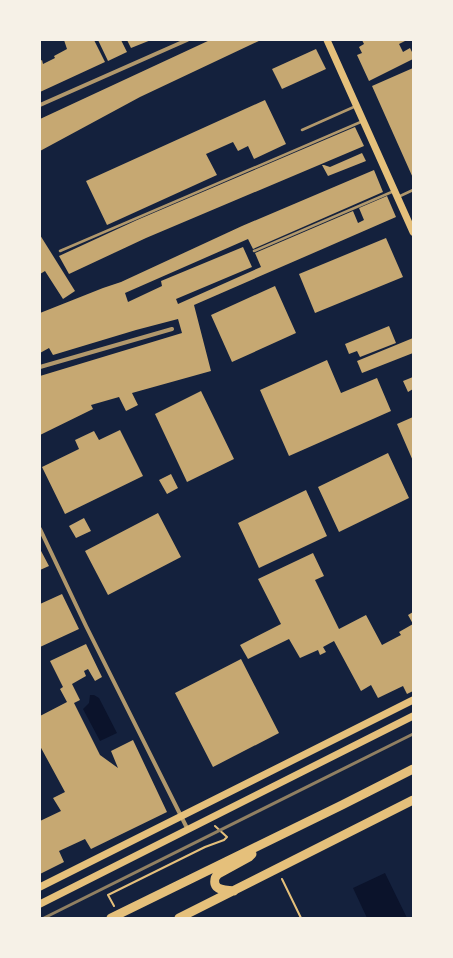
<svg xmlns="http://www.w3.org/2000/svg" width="453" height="958" font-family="'Exo 2',sans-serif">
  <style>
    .water { fill: #0b132b }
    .building { fill: #c6a872 }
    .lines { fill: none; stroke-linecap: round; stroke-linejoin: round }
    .path { stroke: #e5c07b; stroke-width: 2 }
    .service { stroke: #b1986c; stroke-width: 2.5 }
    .minor { stroke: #b1986c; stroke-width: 4 }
    .secondary { stroke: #e5c07b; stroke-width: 7 }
    .trunk { stroke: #e5c07b; stroke-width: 9 }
    .rail { stroke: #918062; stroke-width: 3 }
  </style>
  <rect width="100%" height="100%" fill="#14213d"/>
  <path class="water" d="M90 695H94L99 698 117 733 100 741 83 709 89 703Z
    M385 873 407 918H367L353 888Z"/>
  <path class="building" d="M64 40H94L105 62 40 92V61L42 60 43 64 55 58 54 56 67 49Z
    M98 40H121L127 52 108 61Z
    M127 40H151L131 48Z
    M210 40H261L140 97 40 151V119Z
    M362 40H407L399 44 403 52 410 48 413 54V59L369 81 357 55 362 53 359 47 364 44Z
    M316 49 326 69 282 89 272 69Z
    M413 68V178L372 86Z
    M265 100 286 144 254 159 248 146 238 151 233 142 206 154 217 175 107 225 86 181Z
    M355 127 364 146 146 238 69 274 59 256 137 220Z
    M362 153 366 161 328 176 322 165H324L330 167Z
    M374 170 383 192 253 249 248 239 125 293 128 302 162 286 161 281 243 247 252 267 176 299 178 304 261 267 255 253 353 211 358 223 364 220 359 208 387 196 396 217 194 305 211 371 132 393 138 405 126 411 119 397 91 405 93 409 40 435V376L182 333 178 319 136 330 53 355 49 348 40 353V313L103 288 121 282 242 226Z
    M40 235 75 291 63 299 45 271 40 274Z
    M386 238 403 277 315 313 299 274Z
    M275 286 296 333 232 362 211 315Z
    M389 326 396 343 360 357 357 351 349 354 345 344Z
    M413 338V353L362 373 357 361Z
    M327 360 341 393 377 378 391 411 289 456 260 390Z
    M413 377V389L408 392 403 381Z
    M201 391 234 459 187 482 155 414Z
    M413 417V461L397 424Z
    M120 430 143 476 65 514 42 467 79 449 75 440 94 431 99 440Z
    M388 453 409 498 339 532 318 487Z
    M171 474 178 488 167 494 159 480Z
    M306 490 327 536 259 568 238 523Z
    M158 513 181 557 108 595 85 551Z
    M84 518 91 531 76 538 69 526Z
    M40 549 49 566 40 570Z
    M313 553 324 576 315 580 339 629 366 615 382 645 401 635 399 632 413 624 408 615 413 612V691L407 694 403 686 378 698 371 685 361 691 334 641 323 647 326 652 320 655 318 650 300 658 289 639 248 659 240 645 281 624 258 579Z
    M62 594 79 629 40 647V604Z
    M86 644 102 677 95 681 88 669 84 671 86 676 72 684 80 700 74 703 100 755 118 768 111 751 133 740 167 812 91 849 85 839 59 851 64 862 40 874V821L61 811 53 798 65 792 40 746V716L67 702 60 689 63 687 50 661Z
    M241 659 279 733 213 767 175 693Z"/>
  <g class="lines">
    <path class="path" d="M282 879 301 918
      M114 906 108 895 205 847 224 840 227 837 215 826"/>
    <path class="service" d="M302 130 356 106
      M398 197 413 190
      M60 251 363 121
      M254 251 394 191"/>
    <path class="minor" d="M40 105 187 40
      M40 367 172 329
      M40 529 86 626 188 830"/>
    <path class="secondary" d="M327 40 413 232
      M40 887 413 700
      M40 904 413 716"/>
    <path class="trunk" d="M234 891C227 890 217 891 215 884 214 879 215 877 218 874L249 857 252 854
      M111 918 342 805 413 769
      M179 918 413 800"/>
    <path class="rail" d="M44 918 413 734"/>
  </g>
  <rect width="453" height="958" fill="none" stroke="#f6f1e7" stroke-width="82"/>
</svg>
